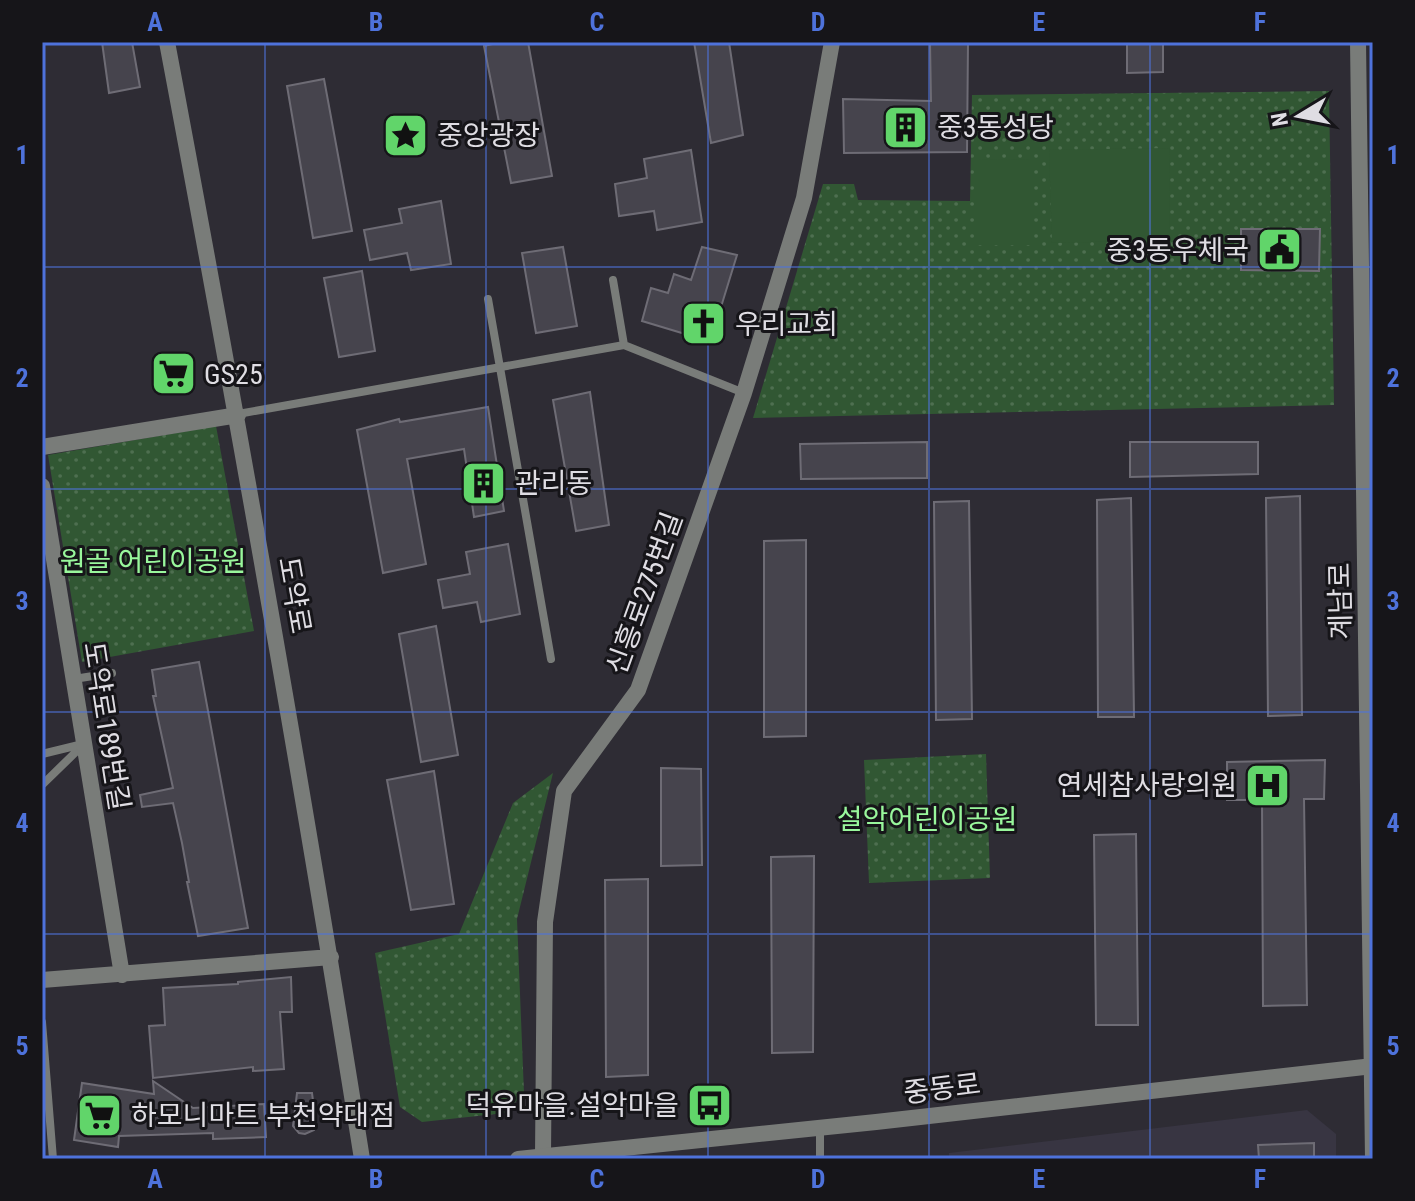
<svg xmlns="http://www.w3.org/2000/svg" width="1415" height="1201" font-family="'Roboto Condensed','Noto Sans KR',sans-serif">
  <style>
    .built { fill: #383542 }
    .park { fill: url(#park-dots) }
    .pitch { fill: #315733 }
    .building { fill: #46444d; stroke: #6e6c75; stroke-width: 2 }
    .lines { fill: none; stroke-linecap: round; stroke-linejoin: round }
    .service { stroke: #797c79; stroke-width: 8 }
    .minor { stroke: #797c79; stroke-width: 16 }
    .tertiary { stroke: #797c79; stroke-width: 16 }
    .grid { fill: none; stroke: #4e72db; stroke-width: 2; stroke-opacity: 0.55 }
    .labels { text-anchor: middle; stroke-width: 6; stroke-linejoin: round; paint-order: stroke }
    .poi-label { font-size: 28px; fill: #dfdde3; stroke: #161519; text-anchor: start }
    .park-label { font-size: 28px; fill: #99f79c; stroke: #161519 }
    .street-label { font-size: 28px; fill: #dfdde3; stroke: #161519 }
    .neatline { fill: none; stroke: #4e72db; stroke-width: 3 }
    .grid-label { font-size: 26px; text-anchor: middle; font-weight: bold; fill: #4e72db }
  </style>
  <defs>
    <pattern id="park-dots" width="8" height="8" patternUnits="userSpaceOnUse" patternTransform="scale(2)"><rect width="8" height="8" fill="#315733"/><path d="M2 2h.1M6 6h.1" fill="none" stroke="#4e6f50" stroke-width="1.8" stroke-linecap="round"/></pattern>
  </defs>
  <rect width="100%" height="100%" fill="#2e2c34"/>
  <path class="built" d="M1307 1110 1336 1134V1159H949V1153Z"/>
  <path class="park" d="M1329 91 1334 405 753 418 823 184H854L858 200 970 201 972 95Z
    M216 426 254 631 82 662 48 455Z
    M986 754 990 878 869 883 864 760Z
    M553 773 517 919 524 1093 505 1113 422 1122 400 1107 375 953 459 934 513 803Z"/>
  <path class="pitch" d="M1169 148 1170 240 1052 243 1049 150Z
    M977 159 1032 160V245H977Z"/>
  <path class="building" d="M102 42H132L140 87 109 93Z
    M501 42H528L552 176 511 183 484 46Z
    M694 42H729L743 135 711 143Z
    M930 42H968L967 152 844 153 843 99 931 101Z
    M1127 42H1163V72L1127 73Z
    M324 79 352 231 313 238 287 86Z
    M691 150 702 222 657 230 654 211 619 216 615 184 647 178 644 159Z
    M441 201 451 264 411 270 407 253 370 260 364 230 402 223 399 209Z
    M1241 229H1320L1319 271 1241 270Z
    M563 247 577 326 536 333 522 253Z
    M702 247 737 255 721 307 713 314 705 340 642 321 651 288 668 293 674 274 691 280Z
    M362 271 375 351 339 357 324 278Z
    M184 353 187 384H160L159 355Z
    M590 392 609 525 576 531 553 400Z
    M488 407 504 511 474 517 464 449 407 459 426 564 383 573 357 430 399 419 400 422Z
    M927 442V478L801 479 800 444Z
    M1130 442H1258V474L1130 477Z
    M1300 496 1302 715 1268 716 1266 498Z
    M1131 498 1134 717H1098L1097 500Z
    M969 501 972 719 936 720 934 502Z
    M806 540V736L764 737V541Z
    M508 544 520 614 481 622 477 602 443 608 438 580 470 574 466 552Z
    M436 626 458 755 421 762 399 634Z
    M199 662 248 928 198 936 187 882H189L182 843 173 803 142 807 140 795 173 788 153 696H156L152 670Z
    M1325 760 1324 799H1304L1307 1005 1263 1006 1262 800H1227V762Z
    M661 768 701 769 702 865 661 866Z
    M434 771 454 904 411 910 387 780Z
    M1136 834 1138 1025H1096L1094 835Z
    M814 856 813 1052 772 1053 771 857Z
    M648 879V1075L606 1077 605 880Z
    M291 977 292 1012H280L284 1069 253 1071V1067L153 1078 149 1026 165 1025 163 988 238 984V982Z
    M153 1081 193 1108 264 1104 266 1137 213 1139V1133L119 1136 118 1147 74 1140 82 1083 154 1094Z
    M297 1093H312L316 1124 314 1130 305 1134 299 1133 293 1126Z
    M1314 1143V1159H1259L1258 1145Z"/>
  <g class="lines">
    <path class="service" d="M613 280 624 345
      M488 299 551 659
      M238 414 624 345 744 393
      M74 679 112 673
      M42 754 83 744
      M42 785 84 744
      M42 1022 53 1159
      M820 1129V1159"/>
    <path class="minor" d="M167 42C237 414 303 786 362 1159
      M1358 42 1373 1159
      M42 447 238 415
      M42 486 122 975
      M42 980 331 957
      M543 1156 545 922 564 791 638 690 744 393 804 198 832 42"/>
    <path class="tertiary" d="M518 1159 876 1122 1373 1066"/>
  </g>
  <path class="grid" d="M265 42V1159M486 42V1159M708 42V1159M929 42V1159M1150 42V1159M42 267H1373M42 489H1373M42 712H1373M42 934H1373"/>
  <defs>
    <symbol id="building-square" viewBox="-11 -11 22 22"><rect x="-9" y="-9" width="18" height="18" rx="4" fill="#61d56a" stroke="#161519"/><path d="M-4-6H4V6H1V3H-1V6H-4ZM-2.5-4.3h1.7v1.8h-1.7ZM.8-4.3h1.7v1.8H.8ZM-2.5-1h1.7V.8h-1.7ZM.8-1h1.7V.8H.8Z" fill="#111"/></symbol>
    <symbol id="sight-square" viewBox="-11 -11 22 22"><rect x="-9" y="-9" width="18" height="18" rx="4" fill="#61d56a" stroke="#161519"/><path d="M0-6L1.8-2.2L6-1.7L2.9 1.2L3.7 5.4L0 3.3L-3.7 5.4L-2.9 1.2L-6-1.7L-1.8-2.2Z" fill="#111"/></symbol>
    <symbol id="civic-square" viewBox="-11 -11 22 22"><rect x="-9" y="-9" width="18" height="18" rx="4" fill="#61d56a" stroke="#161519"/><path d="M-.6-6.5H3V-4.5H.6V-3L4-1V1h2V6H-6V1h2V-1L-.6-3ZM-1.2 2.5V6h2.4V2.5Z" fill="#111"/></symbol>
    <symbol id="church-square" viewBox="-11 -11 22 22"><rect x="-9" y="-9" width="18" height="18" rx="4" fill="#61d56a" stroke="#161519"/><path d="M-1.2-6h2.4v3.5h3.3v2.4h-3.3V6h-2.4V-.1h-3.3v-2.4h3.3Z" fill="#111"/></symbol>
    <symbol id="supermarket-square" viewBox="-11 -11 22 22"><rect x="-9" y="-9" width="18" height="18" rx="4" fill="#61d56a" stroke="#161519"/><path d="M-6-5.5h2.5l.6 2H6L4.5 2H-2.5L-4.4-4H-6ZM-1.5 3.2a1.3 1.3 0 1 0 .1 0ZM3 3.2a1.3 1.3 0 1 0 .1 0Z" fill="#111"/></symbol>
    <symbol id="hospital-square" viewBox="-11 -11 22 22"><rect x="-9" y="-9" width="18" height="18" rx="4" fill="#61d56a" stroke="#161519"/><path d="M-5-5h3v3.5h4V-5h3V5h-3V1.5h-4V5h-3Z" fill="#111"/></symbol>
    <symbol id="bus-square" viewBox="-11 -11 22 22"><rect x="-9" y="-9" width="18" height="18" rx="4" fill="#61d56a" stroke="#161519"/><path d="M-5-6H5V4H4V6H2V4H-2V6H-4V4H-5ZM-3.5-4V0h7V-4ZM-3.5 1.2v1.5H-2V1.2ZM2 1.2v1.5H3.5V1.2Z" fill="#111"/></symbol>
  </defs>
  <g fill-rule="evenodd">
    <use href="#building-square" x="880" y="102" width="51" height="51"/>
    <use href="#sight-square" x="380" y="110" width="51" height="51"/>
    <use href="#civic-square" x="1254" y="224" width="51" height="51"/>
    <use href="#church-square" x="678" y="298" width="51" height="51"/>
    <use href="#supermarket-square" x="148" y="348" width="51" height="51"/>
    <use href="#building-square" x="458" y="458" width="51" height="51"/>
    <use href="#hospital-square" x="1242" y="760" width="51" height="51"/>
    <use href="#bus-square" x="684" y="1080" width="51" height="51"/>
    <use href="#supermarket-square" x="74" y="1090" width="51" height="51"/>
  </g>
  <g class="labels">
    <g class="poi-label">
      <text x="937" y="137">중3동성당</text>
      <text x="437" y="145">중앙광장</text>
      <text x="1249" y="260" text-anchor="end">중3동우체국</text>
      <text x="735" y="334">우리교회</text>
      <text x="204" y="384">GS25</text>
      <text x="515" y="493">관리동</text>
      <text x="1237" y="795" text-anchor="end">연세참사랑의원</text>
      <text x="679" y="1115" text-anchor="end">덕유마을.설악마을</text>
      <text x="131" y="1125">하모니마트 부천약대점</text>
    </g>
    <g class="park-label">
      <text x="153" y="571">원골 어린이공원</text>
      <text x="927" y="829">설악어린이공원</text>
    </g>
    <g class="street-label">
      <text transform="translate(644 593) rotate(-70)" y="10">신흥로275번길</text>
      <text transform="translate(295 595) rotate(80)" y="10">도약로</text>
      <text transform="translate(1340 601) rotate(-91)" y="10">계남로</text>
      <text transform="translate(107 726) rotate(81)" y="10">도약로189번길</text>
      <text transform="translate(942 1088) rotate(-7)" y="10">중동로</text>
    </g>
  </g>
  <rect width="1415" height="1201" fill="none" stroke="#161519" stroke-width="88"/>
  <g transform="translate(1299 116) rotate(260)" stroke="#161519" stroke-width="6" paint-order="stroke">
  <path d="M0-6L14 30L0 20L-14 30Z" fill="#dfdde3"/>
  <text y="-12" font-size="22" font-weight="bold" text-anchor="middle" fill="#dfdde3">N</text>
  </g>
  <rect x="44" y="44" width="1327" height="1113" class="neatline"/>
  <g class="grid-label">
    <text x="155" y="31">A</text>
    <text x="376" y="31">B</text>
    <text x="597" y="31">C</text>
    <text x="818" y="31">D</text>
    <text x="1039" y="31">E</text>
    <text x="1260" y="31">F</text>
    <text x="22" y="164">1</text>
    <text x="1393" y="164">1</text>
    <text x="22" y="387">2</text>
    <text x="1393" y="387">2</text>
    <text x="22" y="610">3</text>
    <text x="1393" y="610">3</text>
    <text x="22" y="832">4</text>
    <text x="1393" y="832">4</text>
    <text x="22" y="1055">5</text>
    <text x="1393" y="1055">5</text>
    <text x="155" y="1188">A</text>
    <text x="376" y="1188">B</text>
    <text x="597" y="1188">C</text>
    <text x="818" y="1188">D</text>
    <text x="1039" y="1188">E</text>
    <text x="1260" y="1188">F</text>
  </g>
</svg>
